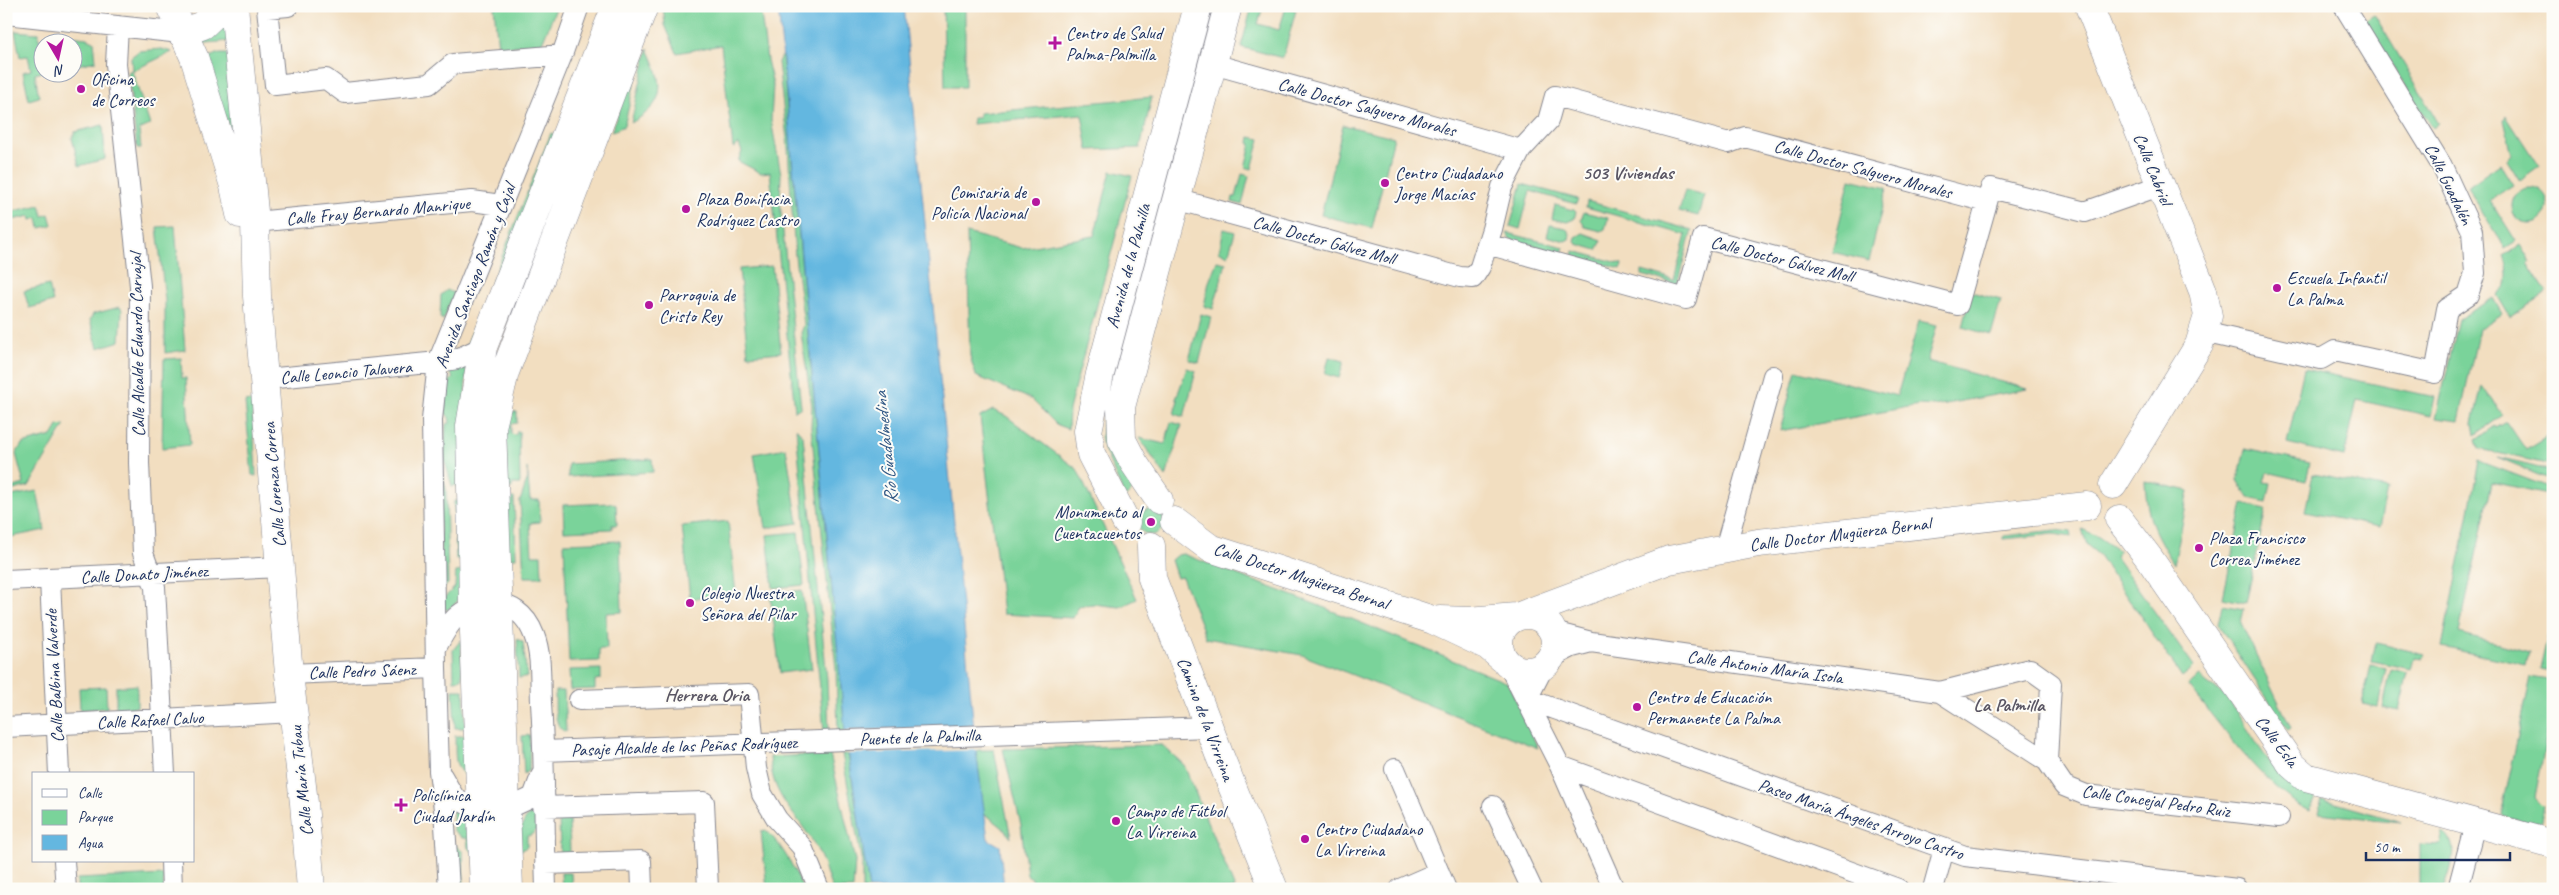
<svg xmlns="http://www.w3.org/2000/svg" width="2559" height="895" font-family="Caveat,sans-serif">
  <style>
    .green { fill: #7ad39a; stroke: #4a817c }
    .water { fill: #64b7e0; stroke: #40739f }
    .pier { fill: #f2dec0 }
    .lines { fill: none; stroke-linecap: round; stroke-linejoin: round }
    .street-casing { stroke: #86868f; stroke-width: 22 }
    .secondary-casing { stroke: #86868f; stroke-width: 29 }
    .primary-casing { stroke: #86868f; stroke-width: 29 }
    .street { stroke: #fff; stroke-width: 20 }
    .secondary { stroke: #fff; stroke-width: 28 }
    .primary { stroke: #fff; stroke-width: 28 }
    .poi-dot { fill: #b5179e; stroke: #fdfcf7; stroke-width: 2 }
    .labels { text-anchor: middle; stroke-width: 4; stroke-linejoin: round; paint-order: stroke }
    .poi-label { font-size: 18px; fill: #1b2f5e; stroke: #fdfcf7; text-anchor: start }
    .street-label { font-size: 18px; fill: #1b2f5e; stroke: #fdfcf7 }
    .neighbourhood-label { font-size: 19px; font-weight: bold; fill: #5a5664; stroke: #fdfcf7 }
    .water-label { font-size: 19px; font-style: italic; fill: #315885; stroke: #fdfcf7 }
  </style>
  <rect width="100%" height="100%" fill="#fdfcf7"/>
  <filter id="ink" filterUnits="userSpaceOnUse"><feTurbulence type="fractalNoise" baseFrequency=".02" numOctaves="2"/><feDisplacementMap in="SourceGraphic" scale="10" xChannelSelector="R" yChannelSelector="G"/><feConvolveMatrix kernelMatrix="1 2 1 2 8 2 1 2 1" color-interpolation-filters="sRGB"/></filter>
  <filter id="wash" filterUnits="userSpaceOnUse"><feTurbulence type="fractalNoise" baseFrequency=".0096" numOctaves="4" result="noise"/><feDisplacementMap in="SourceGraphic" scale="20" xChannelSelector="R" yChannelSelector="G"/><feGaussianBlur stdDeviation="1.12" result="paint"/><feColorMatrix in="noise" values="0 0 0 0 0 0 0 0 0 0 0 0 0 0 0 0 0 1.4 0 .05"/><feComposite in="paint" operator="in"/></filter>
  <g filter="url(#wash)">
    <rect width="100%" height="100%" fill="#f2dec0"/>
    <path class="green" d="M494 6H557L542 43 498 48Z
      M663 6H760L767 60 773 85 771 120 781 174 780 202 801 407 795 411 770 172 761 173 738 161 742 152 739 144 733 148 721 45 677 53 665 25Z
      M943 6H965V87H945Z
      M1252 6H1263L1258 24 1279 30 1286 7 1296 10 1283 58 1241 47Z
      M2374 14 2439 123 2433 128 2363 21Z
      M223 21 231 41 206 43 198 49V37Z
      M15 31 38 33 39 40 60 41 61 35 87 38 94 41 96 61 73 66 72 42H42V72L35 74 39 97 29 100 23 72 31 70 28 56 20 57Z
      M645 41 624 126 611 132Z
      M161 49 172 52 132 71 150 125 139 130 141 148H137L128 72 132 70 131 57 139 51Z
      M648 49C665 84 667 103 631 123Z
      M216 54H232L238 150 203 61Z
      M782 55 845 731H838L836 669 811 427 812 406 801 333 804 325 795 256 788 148 778 62Z
      M1152 97 1140 148 1088 150 1082 114 972 124 973 118H979V113Z
      M1183 105 1190 107 1151 253 1146 254 1144 251Z
      M2506 116 2539 167 2520 181 2507 160 2512 154 2504 120Z
      M103 125 105 159 79 166 72 138 75 132Z
      M1343 125 1394 137 1372 228 1321 215Z
      M551 133 556 135 479 334 466 347Z
      M1250 137 1260 139 1252 169 1245 167 1251 144 1249 143Z
      M2500 164 2513 185 2490 200 2516 241 2505 248 2467 187Z
      M1111 171 1132 176 1074 390 1069 410 1068 429 1057 425 1031 399 976 376 970 356 967 233 1022 248 1094 236Z
      M1242 174 1249 176 1242 205 1232 202 1233 197H1236Z
      M1850 179 1887 188 1869 261 1832 252Z
      M1522 184 1578 199 1576 204 1530 191 1520 229 1510 226Z
      M2512 206a18 18 0 1 1 36 0a18 18 0 1 1-36 0Z
      M1685 190 1704 195 1698 216 1679 211Z
      M1587 201 1692 230 1677 284 1642 275V271L1674 280 1686 235 1586 207Z
      M40 205 43 216 49 214 52 225 40 228 38 218 31 220 30 216 8 221 6 213Z
      M1555 205 1574 210 1576 212 1574 219 1567 222 1552 219Z
      M1584 212 1608 218 1605 229 1601 231 1585 227 1581 220Z
      M1550 225 1566 228 1570 234 1569 239 1565 241 1547 236Z
      M175 226 185 350 165 353V300L157 227Z
      M1224 229 1235 232 1228 256 1219 251Z
      M1507 233 1564 247 1562 253 1510 239Z
      M1583 233 1602 240 1597 250 1577 244 1575 242 1576 237Z
      M2520 245 2530 262 2528 263 2547 293 2510 317 2497 295C2512 284 2509 271 2504 255Z
      M1574 251 1622 264 1621 269 1573 256Z
      M1217 261 1226 263 1213 309 1204 306 1209 282Z
      M772 266 781 352 748 355 739 269Z
      M49 285 53 302 29 308 24 291Z
      M447 290 454 293V295L443 320 440 318 441 295Z
      M1971 292 2001 300 1991 335 1962 327Z
      M2493 298 2502 314 2479 329 2459 421 2436 418 2459 319Z
      M120 307 122 310 120 341 98 348 90 320 93 314Z
      M1201 314 1211 317 1199 363 1189 360Z
      M1919 321 1937 325 1927 361 2028 389 1934 406 1919 405 1780 431 1796 370 1897 396Z
      M1329 357 1344 361 1339 378 1325 374Z
      M181 358 182 378H186L190 445 162 448 164 359Z
      M467 361 460 485 452 486 444 458 446 424 450 423 449 417 446 414C446 402 442 386 453 378L450 373Z
      M1187 368 1196 371 1184 417 1174 414 1178 400 1176 399Z
      M2304 369 2435 397 2431 416 2357 400 2344 457 2287 443Z
      M1109 383 1115 385 1140 488 1133 490 1125 497 1101 442 1103 413Z
      M2482 385 2503 415 2475 435 2473 423Z
      M252 401 256 476 252 475 245 402Z
      M993 410 1006 416 1077 469 1137 599 1120 607 1093 604 1079 606 1073 618 1003 614 980 417Z
      M506 411 517 412V423L511 424V434L516 435 517 431H519L520 484H512V488H508V498H514L516 558H507Z
      M1171 422 1182 425 1166 477 1139 438 1165 444Z
      M2507 422 2526 450 2553 433 2548 464 2479 449 2476 440 2495 426 2496 428Z
      M65 425 29 486 6 492V489L24 484 16 454 22 444 52 436 58 426Z
      M796 428 803 436 827 679 829 732H824Z
      M786 448 798 523 766 528 754 454Z
      M2245 449 2310 463 2306 481 2267 472 2264 482 2271 483 2267 502 2248 498 2238 480Z
      M2497 458 2553 471V481Z
      M438 459 446 489 448 584 442 589Z
      M652 459 653 472 568 477V464Z
      M2479 461 2553 489V495L2492 482 2459 633 2529 652 2526 665 2442 647Z
      M527 468 530 500H539L540 522 530 523 532 555H541L542 577H524L520 501 528 478Z
      M2313 474 2387 489 2379 527 2305 512Z
      M2145 481 2189 491 2174 564C2154 532 2147 520 2145 481Z
      M37 491 45 530 6 538V497Z
      M454 501H461L463 559H456Z
      M612 503 616 505 617 525H612V529L564 531 563 505Z
      M2243 504 2266 509 2246 603 2223 598Z
      M1138 522a13 13 0 1 1 26 0a13 13 0 1 1-26 0Z
      M728 521 736 594 690 599 682 526Z
      M2082 529 2097 536 2119 551 2115 556 2194 667 2182 677 2099 555 2087 545Z
      M2055 530 2071 532 2072 537 2054 534 2004 539V536Z
      M798 532 804 585 773 588 767 535Z
      M620 541 622 612 606 613 607 649H599V661L569 662 564 543Z
      M1183 554 1320 606 1508 683 1538 748 1302 655 1206 638 1182 577 1177 578 1171 560 1177 555Z
      M464 571C463 587 462 602 447 610L443 608V599L455 587 456 572Z
      M802 590 812 669 780 673 770 594Z
      M2222 605 2244 609 2241 623 2291 728 2288 730 2218 624Z
      M2549 631 2553 632V672L2540 669Z
      M517 639 523 642 527 677 519 678Z
      M461 640 462 679 454 680 453 650Z
      M2376 643 2424 654 2423 658 2414 657 2411 669 2372 661Z
      M2371 665 2386 668 2378 707 2362 704Z
      M601 669V679L595 680V689L570 690 569 670Z
      M2391 669 2408 673 2399 711 2383 708Z
      M2200 676C2208 688 2219 688 2226 697 2258 739 2265 773 2316 798L2310 811C2265 790 2220 724 2188 685Z
      M2531 677 2553 681V703L2535 798 2544 807 2540 826 2501 815Z
      M137 685V707L116 708V687Z
      M106 687 107 708 80 710 79 688Z
      M453 690H464L465 728H455Z
      M555 691H564L566 732C552 727 556 704 555 691Z
      M530 735 529 770 524 774 522 736Z
      M455 736H465L466 775C452 769 456 749 455 736Z
      M1162 745 1184 765 1235 889H1033L1032 878 1027 875 1021 825 1003 749Z
      M976 750H994L1011 838 1002 827 984 813Z
      M830 754 855 861 853 889H832C826 873 822 856 813 842 794 810 772 798 770 757Z
      M842 754H848L869 889H862V863Z
      M2322 799 2401 822 2318 813Z
      M456 808 468 819 473 852 468 848 467 838H462L453 830V810Z
      M535 808 540 827 531 835 527 836V847L519 851C519 832 521 821 535 808Z
      M559 815H569L570 854H560Z
      M766 830C783 847 794 867 803 889H767L761 831Z
      M2443 833C2462 845 2448 871 2444 888L2420 889V844L2440 845Z
      M454 844 463 852 464 889H455Z
      M561 873H571L572 889H562Z
      M163 875 164 889H77V879Z"/>
    <path class="water" d="M778 6H904L976 750 988 839 1000 846 1004 889H869L845 731Z"/>
    <path class="pier" d="M976 726 978 750 846 754 843 731Z"/>
  </g>
  <g filter="url(#ink)">
    <g class="lines">
      <defs>
        <path id="street" d="M288 6 267 8 275 85 326 79 345 93 429 84 453 64 562 55
          M6 14 181 33
          M118 26 116 64 140 286 139 463 143 553 155 587 165 774
          M1213 64 1521 150
          M1176 199 1460 277 1473 278 1480 267 1492 229 1502 187 1521 150 1548 121 1555 96 1729 143 1745 137 1987 202
          M255 222 472 201 501 205
          M1487 244 1686 299 1703 238 1958 305 1991 188 2085 212 2159 186
          M2203 332 2321 359 2335 351 2435 373 2447 309 2468 295 2475 273 2472 231 2442 166 2344 6
          M266 379 438 362 457 359 483 347
          M1725 549 1773 376
          M50 579 59 774
          M6 580 281 567
          M1553 632 1591 642 1940 692
          M436 648C449 623 458 607 488 604 510 602 526 614 534 635 542 655 540 681 541 703 545 764 544 827 546 889
          M1551 658 1572 647 1591 642
          M1508 664 1560 766 1614 889
          M289 674 436 668
          M1527 699 1965 856 2237 889
          M1527 699 1544 666
          M579 700 749 694 756 768 762 794 777 819 802 847 819 889
          M6 727 294 712
          M544 751 1209 727
          M2047 761 2051 684 2030 669 1940 692 2047 761 2064 786 2086 795 2279 817
          M1560 766 1898 889
          M1395 769 1446 889
          M442 776 454 797 481 812 505 810 533 797 541 776
          M1493 806 1532 889
          M543 807 704 802 708 889
          M64 861 66 889
          M171 861 172 889
          M545 864 641 861 642 889
          M449 889 444 809 439 771 436 668 432 420 438 362 562 55 579 6
          M1400 889 1439 872
          M1933 889 1944 849
          M2458 889 2475 824"/>
        <path id="secondary" d="M171 6 194 57 234 186 240 214
          M234 6 255 222 257 296 289 674 304 803 311 889
          M2089 6 2203 291 2208 316 2199 345 2113 485
          M181 33 203 25 223 6
          M1159 500 1134 463 1122 440 1121 407 1228 6
          M2119 519 2149 558 2292 765 2306 777 2553 844
          M1174 521 1210 548 1433 620 1488 646 1502 658
          M1126 522 1091 454 1088 431 1100 374 1198 6
          M1151 546 1152 578 1219 754 1274 889
          M1499 643a28 28 0 1 1 56 0a28 28 0 1 1-56 0Z
          M1522 615 1669 560 1758 543 2087 506
          M1440 620 1469 621 1516 617"/>
        <path id="primary" d="M484 889 473 606 470 426 483 347 616 6
          M509 889 492 427 505 372 644 6"/>
      </defs>
      <use href="#street" class="street-casing"/>
      <use href="#secondary" class="secondary-casing"/>
      <use href="#primary" class="primary-casing"/>
      <use href="#street" class="street"/>
      <use href="#secondary" class="secondary"/>
      <use href="#primary" class="primary"/>
    </g>
  </g>
  <g class="poi-dot">
    <path d="M1052.5 35.5h5v5h5v5h-5v5h-5v-5h-5v-5h5z"/>
    <circle cx="81" cy="89" r="5"/>
    <circle cx="1385" cy="183" r="5"/>
    <circle cx="1036" cy="202" r="5"/>
    <circle cx="686" cy="209" r="5"/>
    <circle cx="2277" cy="288" r="5"/>
    <circle cx="649" cy="305" r="5"/>
    <circle cx="1151" cy="522" r="5"/>
    <circle cx="2199" cy="548" r="5"/>
    <circle cx="690" cy="603" r="5"/>
    <circle cx="1637" cy="707" r="5"/>
    <path d="M398.5 797.5h5v5h5v5h-5v5h-5v-5h-5v-5h5z"/>
    <circle cx="1116" cy="821" r="5"/>
    <circle cx="1305" cy="839" r="5"/>
  </g>
  <g class="labels">
    <g class="poi-label">
      <text x="1066" y="39">Centro de Salud<tspan x="1066" dy="21">Palma-Palmilla</tspan></text>
      <text x="91" y="85">Oficina<tspan x="91" dy="21">de Correos</tspan></text>
      <text x="1395" y="179">Centro Ciudadano<tspan x="1395" dy="21">Jorge Macías</tspan></text>
      <text x="1026" y="198" text-anchor="end">Comisaria de<tspan x="1026" dy="21">Policía Nacional</tspan></text>
      <text x="696" y="205">Plaza Bonifacia<tspan x="696" dy="21">Rodríguez Castro</tspan></text>
      <text x="2287" y="284">Escuela Infantil<tspan x="2287" dy="21">La Palma</tspan></text>
      <text x="659" y="301">Parroquia de<tspan x="659" dy="21">Cristo Rey</tspan></text>
      <text x="1141" y="518" text-anchor="end">Monumento al<tspan x="1141" dy="21">Cuentacuentos</tspan></text>
      <text x="2209" y="544">Plaza Francisco<tspan x="2209" dy="21">Correa Jiménez</tspan></text>
      <text x="700" y="599">Colegio Nuestra<tspan x="700" dy="21">Señora del Pilar</tspan></text>
      <text x="1647" y="703">Centro de Educación<tspan x="1647" dy="21">Permanente La Palma</tspan></text>
      <text x="412" y="801">Policlínica<tspan x="412" dy="21">Ciudad Jardín</tspan></text>
      <text x="1126" y="817">Campo de Fútbol<tspan x="1126" dy="21">La Virreina</tspan></text>
      <text x="1315" y="835">Centro Ciudadano<tspan x="1315" dy="21">La Virreina</tspan></text>
    </g>
    <g class="street-label">
      <text transform="translate(1367 107) rotate(15)" y="6">Calle Doctor Salguero Morales</text>
      <text transform="translate(1863 169) rotate(15)" y="6">Calle Doctor Salguero Morales</text>
      <text transform="translate(2153 169) rotate(68)" y="6">Calle Cabriel</text>
      <text transform="translate(2449 184) rotate(64)" y="6">Calle Guadalén</text>
      <text transform="translate(378 211) rotate(-5)" y="6">Calle Fray Bernardo Manrique</text>
      <text transform="translate(1324 240) rotate(15)" y="6">Calle Doctor Gálvez Moll</text>
      <text transform="translate(1782 259) rotate(14)" y="6">Calle Doctor Gálvez Moll</text>
      <text transform="translate(1128 266) rotate(-75)" y="6">Avenida de la Palmilla</text>
      <text transform="translate(475 276) rotate(-69)" y="6">Avenida Santiago Ramón y Cajal</text>
      <text transform="translate(137 345) rotate(-91)" y="6">Calle Alcalde Eduardo Carvajal</text>
      <text transform="translate(346 372) rotate(-5)" y="6">Calle Leoncio Talavera</text>
      <text transform="translate(274 485) rotate(-95)" y="6">Calle Lorenza Correa</text>
      <text transform="translate(1840 534) rotate(-7)" y="6">Calle Doctor Mugüerza Bernal</text>
      <text transform="translate(144 574) rotate(-3)" y="6">Calle Donato Jiménez</text>
      <text transform="translate(1301 576) rotate(18)" y="6">Calle Doctor Mugüerza Bernal</text>
      <text transform="translate(1765 667) rotate(8)" y="6">Calle Antonio María Isola</text>
      <text transform="translate(362 671) rotate(-2)" y="6">Calle Pedro Sáenz</text>
      <text transform="translate(54 676) rotate(-93)" y="6">Calle Balbina Valverde</text>
      <text transform="translate(1206 719) rotate(69)" y="6">Camino de la Virreina</text>
      <text transform="translate(150 720) rotate(-3)" y="6">Calle Rafael Calvo</text>
      <text transform="translate(920 737) rotate(-2)" y="6">Puente de la Palmilla</text>
      <text transform="translate(2277 741) rotate(53)" y="6">Calle Esla</text>
      <text transform="translate(684 746) rotate(-2)" y="6">Pasaje Alcalde de las Peñas Rodríguez</text>
      <text transform="translate(301 781) rotate(-96)" y="6">Calle María Tubau</text>
      <text transform="translate(2156 801) rotate(8)" y="6">Calle Concejal Pedro Ruiz</text>
      <text transform="translate(1861 819) rotate(19)" y="6">Paseo María Ángeles Arroyo Castro</text>
    </g>
    <g class="neighbourhood-label">
      <text x="1628" y="179">503 Viviendas</text>
      <text x="707" y="701">Herrera Oria</text>
      <text x="2009" y="711">La Palmilla</text>
    </g>
    <g class="water-label">
      <text transform="translate(885 448) rotate(-96)" y="7">Río Guadalmedina</text>
    </g>
  </g>
  <rect width="2559" height="895" fill="none" stroke="#fdfcf7" stroke-width="25"/>
  <rect x="32" y="772" width="162" height="90" fill="#fdfcf7" stroke="#a3aaba"/>
  <rect x="42" y="789" width="25" height="8" fill="#ffffff" stroke="#a3aaba"/>
  <text x="78" y="798" font-size="15" fill="#1b2f5e">Calle</text>
  <rect x="42" y="810" width="25" height="15" fill="#7ad39a" stroke="#a3aaba"/>
  <text x="78" y="822" font-size="15" fill="#1b2f5e">Parque</text>
  <rect x="42" y="835" width="25" height="15" fill="#64b7e0" stroke="#a3aaba"/>
  <text x="78" y="848" font-size="15" fill="#1b2f5e">Agua</text>
  <g transform="translate(58 58) rotate(171)"><circle r="24" fill="#fdfcf7" stroke="#a3aaba"/>
  <path d="M0-4L9 19L0 12L-9 19Z" fill="#b5179e"/>
  <text y="-8" font-size="14" font-weight="bold" text-anchor="middle" fill="#1b2f5e">N</text>
  </g>
  <path d="M2366 852v8h144v-8" fill="none" stroke="#1b2f5e" stroke-width="2.5"/>
  <text x="2374" y="852" font-size="15" fill="#1b2f5e" stroke="#fdfcf7" stroke-width="4" paint-order="stroke">50 m</text>
</svg>
